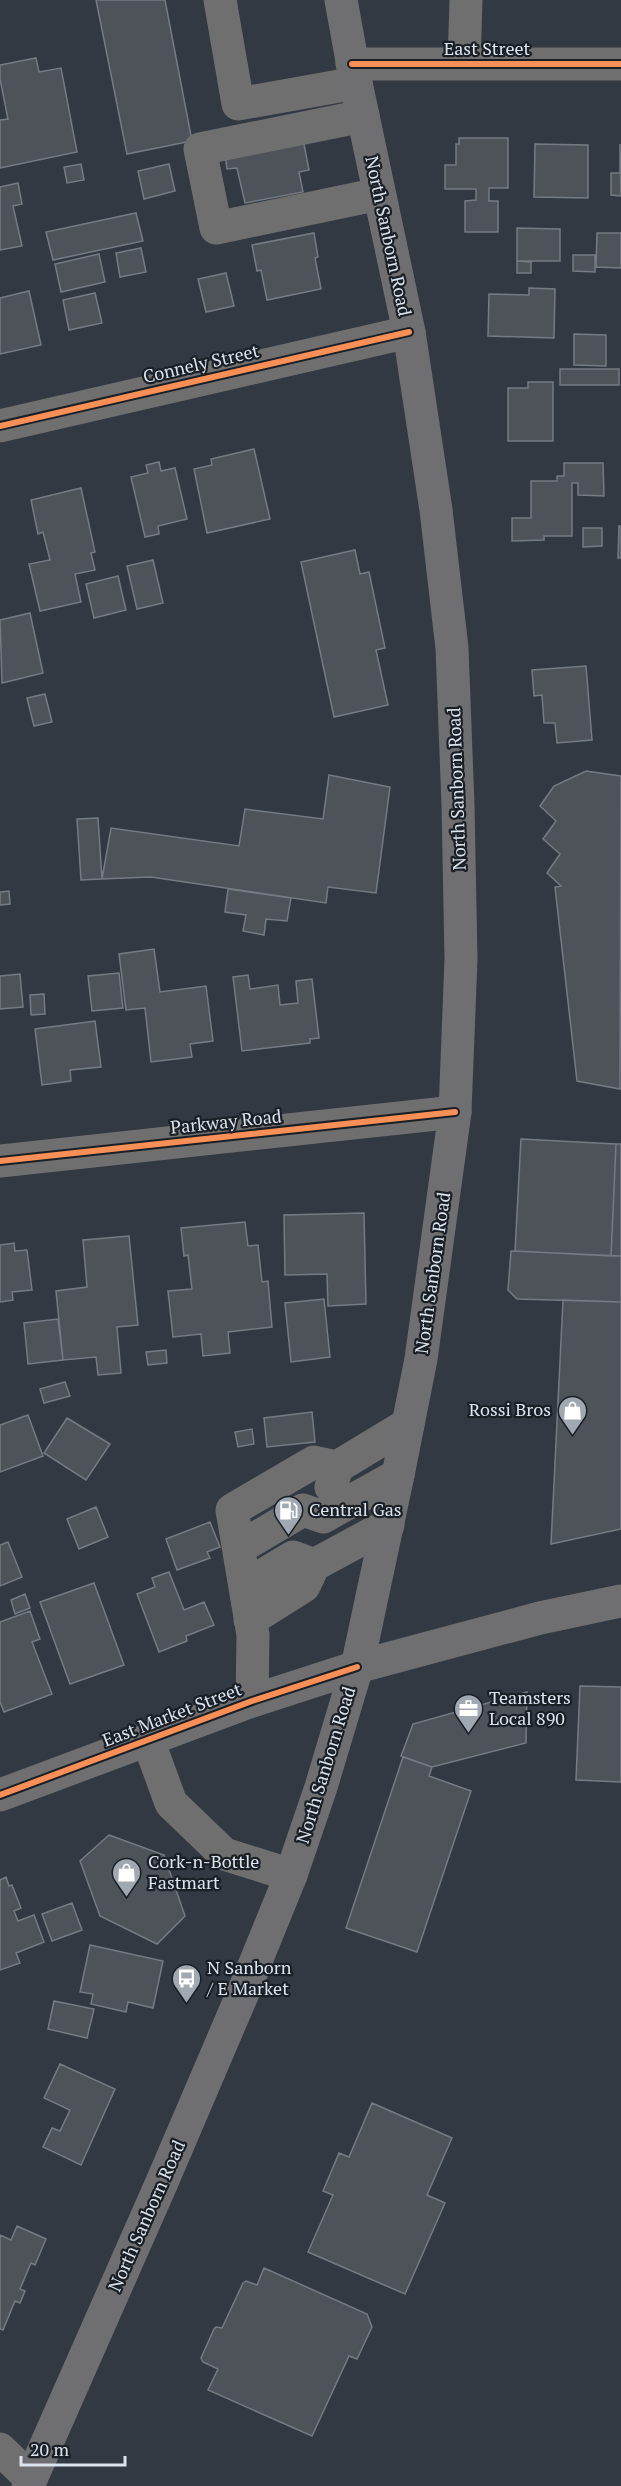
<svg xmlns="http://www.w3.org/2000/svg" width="621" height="2486" font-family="'PT Serif',serif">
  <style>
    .building { fill: #4e535a; stroke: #757b83; stroke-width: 1.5 }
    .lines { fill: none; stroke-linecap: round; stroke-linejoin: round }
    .minor { stroke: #706f6f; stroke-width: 33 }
    .major { stroke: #6f6f71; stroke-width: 33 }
    .cycleway-casing { stroke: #1a1f26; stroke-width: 10 }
    .cycleway { stroke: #f78f57; stroke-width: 6 }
    .labels { text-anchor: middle; stroke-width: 4.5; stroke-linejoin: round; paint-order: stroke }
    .street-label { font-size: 18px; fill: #dbe3ed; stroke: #1a1f26 }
    .poi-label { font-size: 18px; fill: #dbe3ed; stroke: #1a1f26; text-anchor: start }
  </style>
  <rect width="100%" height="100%" fill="#323942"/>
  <path class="building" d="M96 0H165L192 141 127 154Z
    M36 58 39 72 61 68 77 152 0 168V120L8 119 0 79V65Z
    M459 138H508V188H489V201H498V232H465V201L476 200V189H445V165H456V144H459Z
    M303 139 309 170 299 172 303 192 245 203 237 168 227 169 225 154Z
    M535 144 588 145V198L534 197Z
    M620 144 621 196 611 195V173H620Z
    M81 164 84 180 67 183 64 167Z
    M169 164 175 191 144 199 138 171Z
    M18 183 22 204 13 206 22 246 0 250V187Z
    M136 213 143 241 53 260 46 232Z
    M517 228 560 229V261H517Z
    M314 233 318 257 315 258 321 289 267 300 261 270 257 271 252 245Z
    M597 233H621V268L596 267Z
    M141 248 146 272 120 277 116 253Z
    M99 254 105 282 61 292 55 264Z
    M573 255H595V272L573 271Z
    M517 261 531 262V273H517Z
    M226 273 234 306 206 312 198 279Z
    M529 288 555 289 554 338 488 336 489 294 529 295Z
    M29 291 41 345 0 354V298Z
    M95 293 102 323 69 330 63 300Z
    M574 334 606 335V366L574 365Z
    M560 369H619V385H560Z
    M528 382H553V441H508V388H528Z
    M254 449 270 519 207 533 194 469 212 465 211 459Z
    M159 462 161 471 175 468 187 519 158 526 159 534 145 537 131 477 148 473 146 465Z
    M564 463H603L604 496 578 495V483H572V536H544V540L512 541V518H531V481H557V476H564Z
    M81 488 95 552 91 553 95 570 75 574 81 602 40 611 29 564 50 560 43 532 38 534 31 500Z
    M619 526H621V558H618Z
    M583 528H602V546L583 547Z
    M355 550 360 574 369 572 385 648 376 650 388 705 334 717 301 562Z
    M153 560 163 603 137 609 127 566Z
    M118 576 126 610 94 618 86 584Z
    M30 613 43 673 2 683 0 620Z
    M586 666 592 740 557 743 555 723H544L542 695 534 696 532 670Z
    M45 694 52 722 34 726 27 698Z
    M586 771 621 776 620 1089 577 1081 555 887 561 886 547 873 560 854 543 839 556 821 540 806 554 786Z
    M329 775 390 787 376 893 328 887 326 903 151 877 102 879 111 828 239 846 245 809 323 819Z
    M98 818 102 879 81 880 77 819Z
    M228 889 291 898 287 921 266 919 264 935 243 931 246 915 225 912Z
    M9 891 10 904 0 905V892Z
    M154 949 160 992 206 986 213 1041 190 1044 192 1057 151 1062 145 1008 126 1010 119 954Z
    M119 973 123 1008 92 1011 88 976Z
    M20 974 23 1007 0 1009V976Z
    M248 975 250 989 278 985 280 1005 298 1003 296 981 312 979 319 1038 310 1039V1043L242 1051 233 977Z
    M44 994 45 1014 31 1015 30 995Z
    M95 1021 101 1067 70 1070 71 1081 42 1085 35 1029Z
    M521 1139 616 1144 611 1256 515 1251Z
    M616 1144H621V1256H611Z
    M364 1213 366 1304 328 1306 327 1274 285 1275 284 1215Z
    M245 1222 248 1246 258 1245 262 1282 268 1281 272 1327 228 1332 230 1353 203 1356 201 1334 173 1337 168 1291 192 1289 188 1255 184 1256 181 1228Z
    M129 1236 138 1325 117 1327 121 1373 98 1375 96 1357 63 1360 56 1291 87 1287 83 1240Z
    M14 1243 15 1251 27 1250 32 1290 12 1292 13 1300 0 1302V1245Z
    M511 1251 621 1256V1302L517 1299 508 1290Z
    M324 1299 330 1357 291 1362 285 1303Z
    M563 1300 621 1302V1529L551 1544Z
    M58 1319 63 1360 28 1364 24 1323Z
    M166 1350 167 1363 148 1365 146 1352Z
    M65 1382 70 1396 44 1403 40 1389Z
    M312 1412 315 1442 267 1447 264 1418Z
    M28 1415 43 1456 0 1472V1425Z
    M67 1418 110 1444 86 1480 44 1453Z
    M252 1429 254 1444 238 1447 235 1432Z
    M96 1507 108 1537 79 1549 67 1519Z
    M210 1522 220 1547 207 1552 210 1558 177 1570 166 1539Z
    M8 1542 22 1577 0 1586V1545Z
    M169 1572 184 1610 204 1602 214 1625 186 1636 187 1641 159 1652 137 1594 155 1587 152 1578Z
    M94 1583 124 1665 70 1684 40 1602Z
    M25 1594 30 1608 15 1614 11 1600Z
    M30 1611 40 1639 32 1642 52 1694 4 1712 0 1702V1622Z
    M580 1686 621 1687V1782L576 1780Z
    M527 1692 526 1743 432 1767 401 1756 413 1724Z
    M403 1757 432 1767 429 1776 471 1791 417 1952 346 1928Z
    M109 1835 164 1855 185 1916 157 1944 100 1916 80 1861Z
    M6 1877 9 1886 12 1885 21 1908 14 1911 18 1921 34 1915 44 1942 16 1953 20 1963 0 1970V1880Z
    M72 1903 82 1930 52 1941 42 1914Z
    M90 1945 163 1961 153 2008 128 2002 126 2012 91 2004 93 1994 80 1992Z
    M54 2001 94 2009 87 2038 48 2029Z
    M60 2064 115 2089 81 2165 43 2147 52 2128 60 2131 70 2110 44 2098Z
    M372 2103 452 2138 427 2195 445 2203 405 2294 308 2252 333 2195 323 2191 339 2153 349 2157Z
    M17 2226 46 2239 35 2265 31 2263 20 2289 25 2291 20 2303 15 2301 3 2330 0 2329V2235L11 2240Z
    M264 2268 367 2314 372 2327 357 2359 349 2356 312 2436 208 2390 218 2369 203 2362 201 2358 214 2329 216 2327 222 2328 243 2283 246 2281 257 2285Z"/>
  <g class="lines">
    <path class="minor" d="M220 0 238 104 356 83
      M352 64H621
      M464 64 466 0
      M363 116 200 149 216 228 379 194
      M0 426 409 332
      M0 1161 455 1112
      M331 1487 337 1467 408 1424
      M239 1548 303 1510 323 1517 398 1475
      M245 1586 293 1557 314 1565
      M250 1620 304 1586 314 1565 388 1525
      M252 1701 253 1635 232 1510 314 1462 337 1467
      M148 1740 171 1803 224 1854 291 1875
      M0 2449 31 2479"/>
    <path class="major" d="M0 1795 252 1701 357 1667 540 1618 621 1601
      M28 2486 162 2182 245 1988 291 1875 321 1787 357 1667 398 1475 421 1359 455 1112 461 959 458 805 452 648 436 510 409 332 356 83 341 0"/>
    <defs>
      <path id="cycleway" d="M352 64H621
        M0 426 409 332
        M0 1161 455 1112
        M0 1795 252 1701 357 1667"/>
    </defs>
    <use href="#cycleway" class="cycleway-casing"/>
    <use href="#cycleway" class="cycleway"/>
  </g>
  <defs>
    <symbol id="shop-pin" viewBox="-11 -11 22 30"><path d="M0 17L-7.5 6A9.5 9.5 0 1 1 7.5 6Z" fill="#a0a8b1" stroke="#1a1f26"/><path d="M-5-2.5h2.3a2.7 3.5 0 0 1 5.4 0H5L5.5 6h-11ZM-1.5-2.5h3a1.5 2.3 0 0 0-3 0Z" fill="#fff"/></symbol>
    <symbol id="fuel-pin" viewBox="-11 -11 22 30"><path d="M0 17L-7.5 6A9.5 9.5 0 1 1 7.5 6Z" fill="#a0a8b1" stroke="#1a1f26"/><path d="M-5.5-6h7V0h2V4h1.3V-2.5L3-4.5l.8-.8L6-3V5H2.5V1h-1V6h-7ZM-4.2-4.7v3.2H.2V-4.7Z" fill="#fff"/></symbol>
    <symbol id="office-pin" viewBox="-11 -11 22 30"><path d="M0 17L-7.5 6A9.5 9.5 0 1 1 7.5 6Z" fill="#a0a8b1" stroke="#1a1f26"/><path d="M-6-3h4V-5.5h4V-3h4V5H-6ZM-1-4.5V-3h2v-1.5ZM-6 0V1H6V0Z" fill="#fff"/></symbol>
    <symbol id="bus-pin" viewBox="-11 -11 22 30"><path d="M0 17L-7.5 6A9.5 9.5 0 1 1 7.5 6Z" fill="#a0a8b1" stroke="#1a1f26"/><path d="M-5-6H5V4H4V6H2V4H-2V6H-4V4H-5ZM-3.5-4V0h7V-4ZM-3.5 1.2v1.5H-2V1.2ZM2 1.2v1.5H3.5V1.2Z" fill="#fff"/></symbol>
  </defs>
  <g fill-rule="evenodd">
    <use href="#shop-pin" x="556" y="1394" width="33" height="45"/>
    <use href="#fuel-pin" x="272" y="1494" width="33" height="45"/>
    <use href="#office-pin" x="452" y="1692" width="33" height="45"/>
    <use href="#shop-pin" x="110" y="1856" width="33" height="45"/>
    <use href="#bus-pin" x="170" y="1962" width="33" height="45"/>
  </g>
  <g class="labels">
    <g class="street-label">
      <text x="487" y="55">East Street</text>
      <text transform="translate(388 236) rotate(78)" y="6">North Sanborn Road</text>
      <text transform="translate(201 364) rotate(-13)" y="6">Connely Street</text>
      <text transform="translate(457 789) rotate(-92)" y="6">North Sanborn Road</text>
      <text transform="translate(226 1122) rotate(-6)" y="6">Parkway Road</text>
      <text transform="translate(433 1273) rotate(-82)" y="6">North Sanborn Road</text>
      <text transform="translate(172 1715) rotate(-21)" y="6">East Market Street</text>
      <text transform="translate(326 1765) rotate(-73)" y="6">North Sanborn Road</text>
      <text transform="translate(147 2216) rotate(-66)" y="6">North Sanborn Road</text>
    </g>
    <g class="poi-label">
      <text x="551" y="1416" text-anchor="end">Rossi Bros</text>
      <text x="309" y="1516">Central Gas</text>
      <text x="489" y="1704">Teamsters<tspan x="489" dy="21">Local 890</tspan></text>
      <text x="148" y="1868">Cork-n-Bottle<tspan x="148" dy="21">Fastmart</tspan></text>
      <text x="207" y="1974">N Sanborn<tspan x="207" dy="21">/ E Market</tspan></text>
    </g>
  </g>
  <path d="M21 2456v9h104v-9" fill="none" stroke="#dbe3ed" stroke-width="3"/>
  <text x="30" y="2456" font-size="18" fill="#dbe3ed" stroke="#1a1f26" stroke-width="4.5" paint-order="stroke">20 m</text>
</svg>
